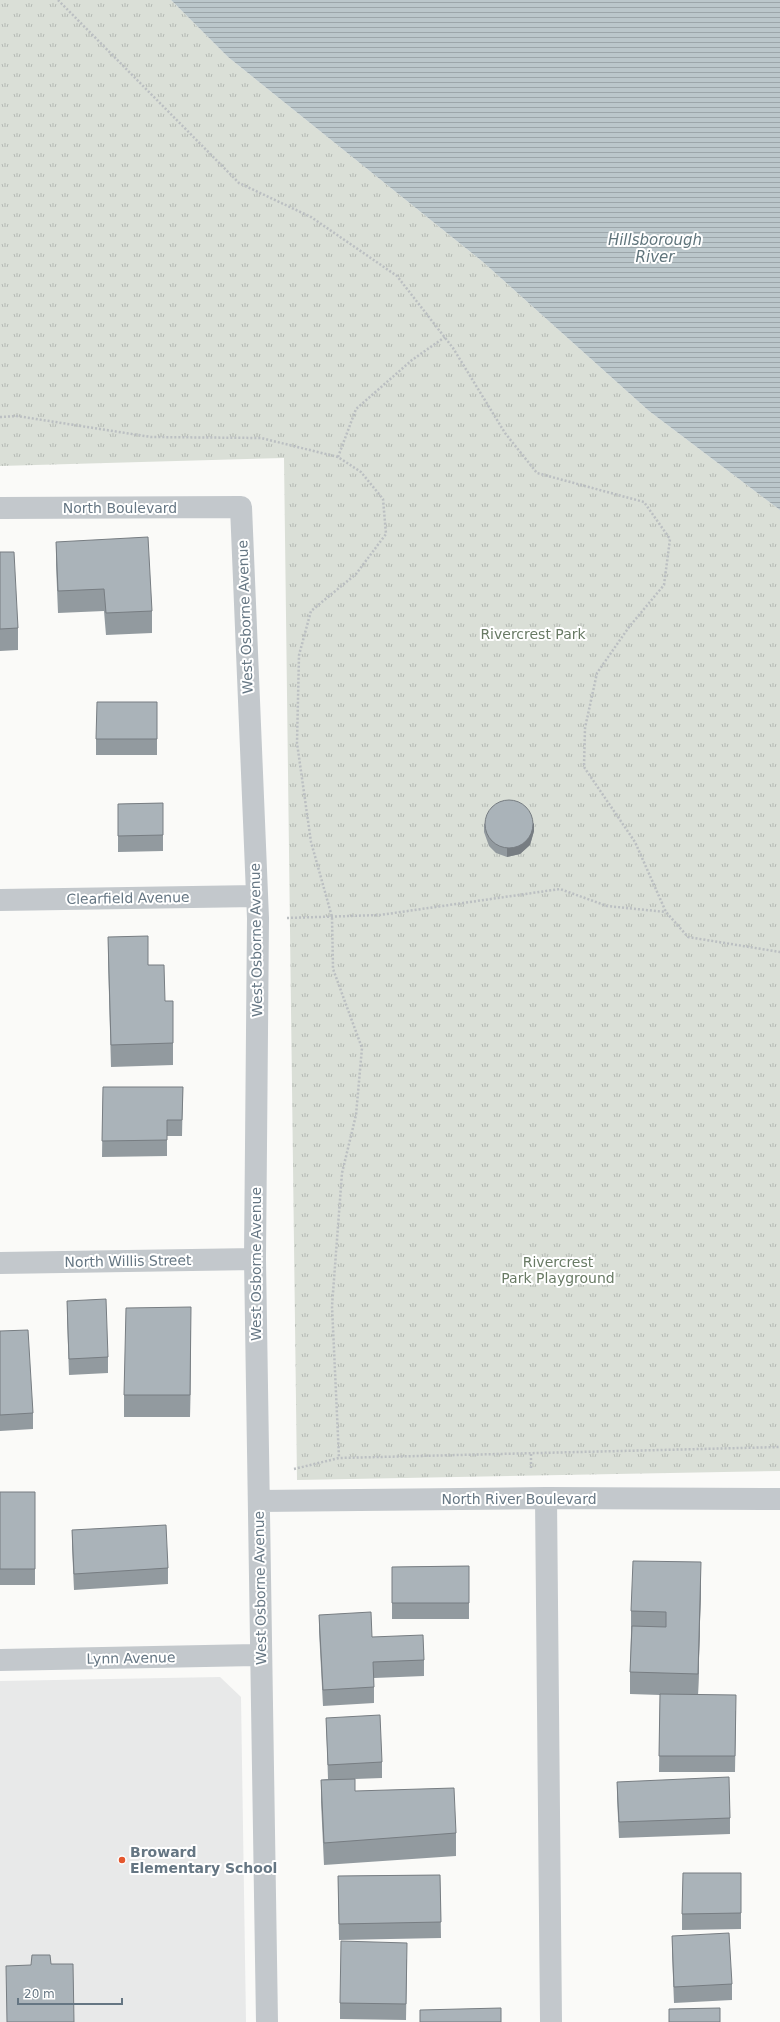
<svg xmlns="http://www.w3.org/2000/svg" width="780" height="2022" font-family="'DejaVu Sans',sans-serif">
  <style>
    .built { fill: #e8e9e9 }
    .park { fill: url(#park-tufts) }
    .water { fill: url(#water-rules) }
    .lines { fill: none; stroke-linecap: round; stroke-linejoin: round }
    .path { stroke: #bbbfc2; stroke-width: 2.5; stroke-dasharray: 2 2; stroke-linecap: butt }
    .minor { stroke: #c3c8cc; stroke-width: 22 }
    .wall { fill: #929a9f }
    .shaded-wall { fill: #777d82 }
    .building { fill: #aab3b9; stroke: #777d82 }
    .poi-dot { fill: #e4572e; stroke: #fff; stroke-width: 1.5 }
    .labels { text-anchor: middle; stroke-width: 4; stroke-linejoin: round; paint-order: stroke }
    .street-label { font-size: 14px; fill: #657683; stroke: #fff }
    .park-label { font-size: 14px; fill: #687a64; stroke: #fff }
    .poi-label { font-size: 14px; font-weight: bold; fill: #657683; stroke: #fff; text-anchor: start }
    .water-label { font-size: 15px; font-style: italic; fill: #60757c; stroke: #fff }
  </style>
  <defs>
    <pattern id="park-tufts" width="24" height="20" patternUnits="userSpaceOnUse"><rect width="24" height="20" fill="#dadfd7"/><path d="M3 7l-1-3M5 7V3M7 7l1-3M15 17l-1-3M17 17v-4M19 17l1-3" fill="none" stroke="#b4b9b4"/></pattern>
    <pattern id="water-rules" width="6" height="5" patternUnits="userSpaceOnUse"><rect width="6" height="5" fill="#bbc7cb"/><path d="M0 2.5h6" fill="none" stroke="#9ca6aa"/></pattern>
  </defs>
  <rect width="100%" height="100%" fill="#fafaf8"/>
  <path class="built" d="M220 1677 241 1697 246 2022H0V1681Z"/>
  <path class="park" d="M0 0H171L228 57 483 262 649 411 780 510V1471L297 1480 284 458 0 466Z"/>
  <path class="water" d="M171 0H780V510L649 411 483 262 228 57Z"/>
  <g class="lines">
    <path class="path" d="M58 0 239 183 311 217 397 276 453 348 505 433 537 473 644 502 670 539 664 585 629 627 597 673 585 728 584 767 635 842 666 912 688 937 780 952
      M0 417 17 416 151 437 261 438 338 457 361 472 383 499 386 534 356 574 311 611 299 655 297 743 311 842 332 917 333 969 362 1048 356 1115 342 1173 332 1306 339 1458
      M338 457 356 409 412 360 445 337
      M287 918 380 915 560 889 607 906 666 912
      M531 1454V1469
      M294 1469 339 1458 780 1447"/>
    <path class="minor" d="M0 508 241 507 258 918 255 1259 267 2022
      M0 900 257 896
      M0 1263 255 1259
      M546 1498 551 2022
      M259 1501 546 1498 780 1499
      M0 1660 261 1655"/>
  </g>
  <path class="wall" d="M56 542 152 611V633L106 635 104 611 58 613 56 564Z
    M0 552 18 628V650L0 651Z
    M157 702V755H96V739Z
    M163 803V851L118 852V804Z
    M484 824 534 831 530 845 520 854 507 857 496 853 489 846 484 832Z
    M108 937 148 965 165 1001 173 1043V1065L111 1067 108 959Z
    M103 1087H183L182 1136H167V1156L102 1157Z
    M67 1301 108 1357V1373L69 1375 67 1317Z
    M191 1330 190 1417H124V1395Z
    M0 1331 33 1413V1429L0 1431Z
    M0 1492H35V1585H0Z
    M72 1530 168 1568V1584L74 1590 72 1546Z
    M469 1566V1619H392V1567Z
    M701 1585 698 1694 736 1711 735 1772H659L660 1695 630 1694V1672L631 1633V1611Z
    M319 1615 424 1660V1676L374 1678V1703L323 1706 319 1631Z
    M326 1718 382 1762V1778L355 1779V1791L456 1833V1856L324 1865 321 1802V1780L328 1779Z
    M617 1782 730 1818V1834L619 1838 617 1798Z
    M741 1873V1929L682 1930V1914Z
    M440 1875 441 1938 339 1940 338 1876Z
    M672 1936 732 1984V2000L674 2003 672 1952Z
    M407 1959 406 2020 340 2019V2003Z"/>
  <path class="shaded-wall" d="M534 823V831L530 845 520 854 507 857V848Z
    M191 1307V1330L190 1417V1395Z
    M701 1562V1585L698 1696V1674Z"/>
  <path class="building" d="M148 537 152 611 106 613 104 589 58 591 56 542Z
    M0 552H14L18 628 0 629Z
    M97 702H157V739H96Z
    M485 824a24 24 0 1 1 48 0a24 24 0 1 1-48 0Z
    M163 803V835L118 836V804Z
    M148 936V965H164L165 1001H173V1043L111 1045 108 937Z
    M103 1087H183L182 1120H167V1140L102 1141Z
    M106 1299 108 1357 69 1359 67 1301Z
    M191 1307 190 1395H124L126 1308Z
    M28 1330 33 1413 0 1415V1331Z
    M0 1492H35V1569H0Z
    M166 1525 168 1568 74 1574 72 1530Z
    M633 1561 701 1562 698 1674 630 1672 632 1626 666 1627V1612L631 1611Z
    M469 1566V1603H392V1567Z
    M371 1612 372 1637 423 1635 424 1660 373 1662 374 1687 323 1690 319 1615Z
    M660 1694 736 1695 735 1756H659Z
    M380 1715 382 1762 328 1765 326 1718Z
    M729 1777 730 1818 619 1822 617 1782Z
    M355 1779V1791L454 1788 456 1833 324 1843 321 1780Z
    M683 1873H741V1913L682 1914Z
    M440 1875 441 1922 339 1924 338 1876Z
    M729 1933 732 1984 674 1987 672 1936Z
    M341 1941 407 1943 406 2004 340 2003Z
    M32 1955H50L51 1964H73L74 2022H7L6 1966 31 1965Z
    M501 2008V2022H420V2010Z
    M720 2008V2022H669V2009Z"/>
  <circle class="poi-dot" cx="122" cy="1860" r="4"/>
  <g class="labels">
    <g class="street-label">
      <text x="120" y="513">North Boulevard</text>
      <text transform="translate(245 617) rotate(-92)" y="5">West Osborne Avenue</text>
      <text transform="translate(128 898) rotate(-1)" y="5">Clearfield Avenue</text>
      <text transform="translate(256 940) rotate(-91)" y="5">West Osborne Avenue</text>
      <text transform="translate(128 1261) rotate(-1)" y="5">North Willis Street</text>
      <text transform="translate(256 1264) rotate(-90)" y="5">West Osborne Avenue</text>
      <text x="519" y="1504">North River Boulevard</text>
      <text transform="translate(260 1588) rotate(-91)" y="5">West Osborne Avenue</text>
      <text transform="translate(131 1658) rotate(-1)" y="5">Lynn Avenue</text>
    </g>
    <g class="park-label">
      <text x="533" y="639">Rivercrest Park</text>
      <text x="558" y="1267">Rivercrest<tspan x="558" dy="16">Park Playground</tspan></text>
    </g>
    <g class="poi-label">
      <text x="130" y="1857">Broward<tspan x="130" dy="16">Elementary School</tspan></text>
    </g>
    <g class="water-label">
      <text x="655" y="245">Hillsborough<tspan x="655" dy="17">River</tspan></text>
    </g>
  </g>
  <path d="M18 1998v6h104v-6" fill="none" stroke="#657683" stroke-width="2"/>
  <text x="24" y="1998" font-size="12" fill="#657683" stroke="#ffffff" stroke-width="3" paint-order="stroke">20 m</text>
</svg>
